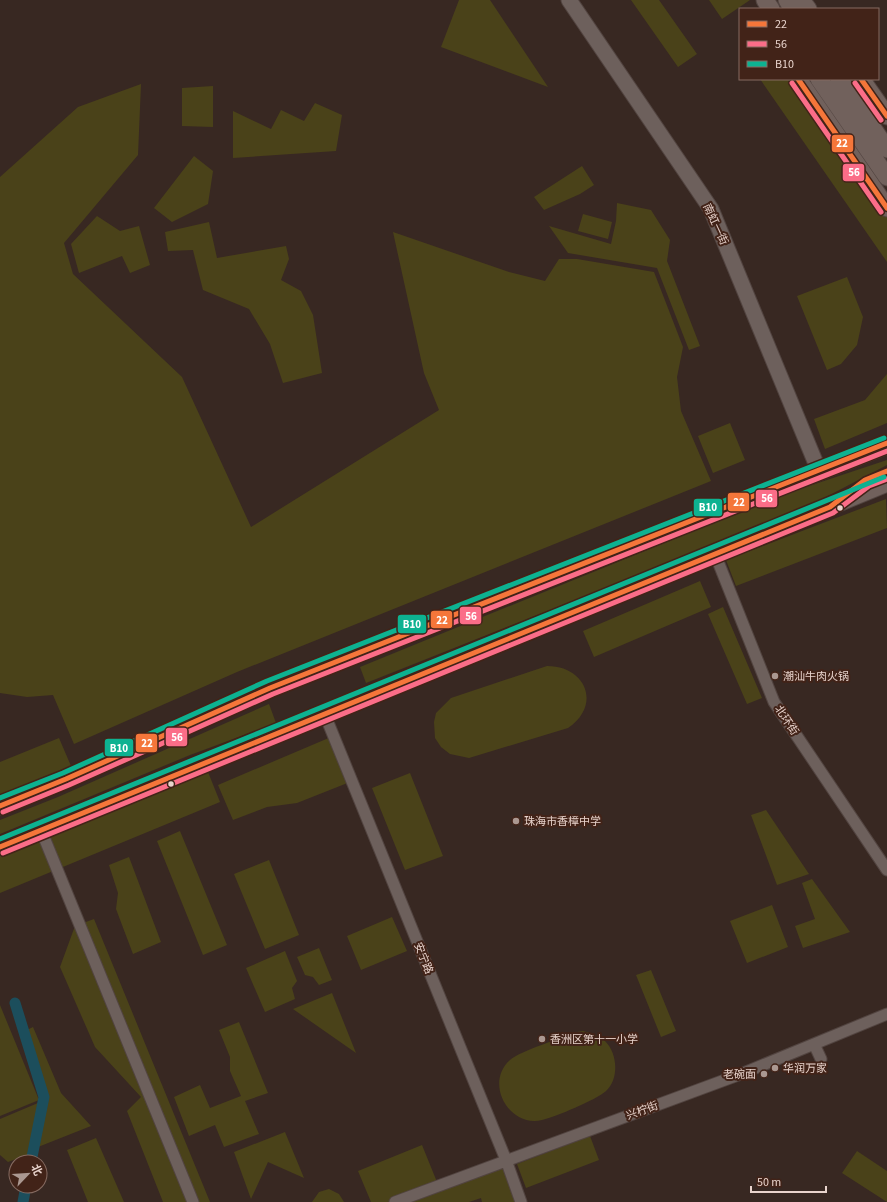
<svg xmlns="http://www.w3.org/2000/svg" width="887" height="1202" font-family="'Source Sans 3','Noto Sans SC',sans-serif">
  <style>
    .green { fill: #4a4219 }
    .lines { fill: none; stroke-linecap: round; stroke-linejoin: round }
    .canal { stroke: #1c4e5c; stroke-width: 11 }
    .minor-casing { stroke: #524440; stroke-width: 13 }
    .secondary-casing { stroke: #524440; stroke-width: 17 }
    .primary-casing { stroke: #524440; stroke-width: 19 }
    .minor { stroke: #6d605c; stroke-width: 11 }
    .secondary { stroke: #6d605c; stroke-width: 15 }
    .primary { stroke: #71615c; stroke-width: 17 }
    .bus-1-casing { stroke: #422318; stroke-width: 8 }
    .bus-2-casing { stroke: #422318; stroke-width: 8 }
    .bus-3-casing { stroke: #422318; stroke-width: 8 }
    .bus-1 { stroke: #f5763a; stroke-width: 5 }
    .bus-2 { stroke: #fb6d88; stroke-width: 5 }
    .bus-3 { stroke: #0db291; stroke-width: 5 }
    .bus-dot { fill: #e9d4cd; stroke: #422318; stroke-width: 1.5 }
    .poi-dot { fill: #ab9891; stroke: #422318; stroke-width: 1.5 }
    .labels { text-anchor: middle; stroke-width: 4; stroke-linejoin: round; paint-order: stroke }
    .street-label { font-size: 11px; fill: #e9d4cd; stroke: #422318 }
    .poi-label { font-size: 11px; fill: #e9d4cd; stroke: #422318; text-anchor: start }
    .line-badge { stroke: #422318; stroke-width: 1.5 }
    .badge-label { font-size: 11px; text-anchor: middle; font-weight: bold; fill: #fff }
  </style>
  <rect width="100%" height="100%" fill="#382822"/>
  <path class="green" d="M459 0H490L548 87 441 47Z
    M631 0H659L697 54 678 67Z
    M709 0H750L722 19Z
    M760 79H793L887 215V262Z
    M141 84 138 155 64 243 73 274 182 377 251 527 439 410 424 373 393 232 509 272 545 281 559 259H577L654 272 683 347 677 377 681 411 711 481 237 672 74 744 53 695 27 697 0 693V177L78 107Z
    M213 86V127L182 126V88Z
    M315 103 342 115 336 151 233 158V111L271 129 281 110 304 121Z
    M194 156 213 171 208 204 172 222 154 208Z
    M582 166 594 185 580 194 544 210 534 197Z
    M617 203 651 210 670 240 667 261 700 346 689 350 657 268 568 253 549 226 611 244 616 221Z
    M583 214 612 222 608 239 578 231Z
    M97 216 120 231 139 226 150 265 130 273 122 256 79 273 71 244Z
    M209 222 217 258 286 246 289 259 281 280 301 291 313 315 322 373 283 383 270 344 249 309 203 290 193 250 168 251 165 232Z
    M847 277 863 317 857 345 841 364 827 370 797 296Z
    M887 374V423L825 449 814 419 865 400Z
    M730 423 745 460 713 473 698 436Z
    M887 460V465L803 509 366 683 360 667 782 495Z
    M886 499 887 528 736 586 726 560Z
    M700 581 711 607 594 657 583 631Z
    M723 607 762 698 747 704 708 614Z
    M547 666C586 666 602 705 568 728L469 758 450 754 441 747 435 738 434 722 436 713 451 698Z
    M269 704 276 723 190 755 0 834V820L58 797Z
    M331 737 350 782 297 803 267 807 233 820 218 785Z
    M59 738 71 766 0 797V762Z
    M208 772 220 802 0 893V856Z
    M410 773 443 856 405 870 372 788Z
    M766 810 809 874 777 885 751 815Z
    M180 831 227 945 203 955 157 841Z
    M129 857 161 942 133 954 116 909 118 893 109 865Z
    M269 860 299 935 265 949 234 874Z
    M812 879 850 932 803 948 795 926 815 919 802 883Z
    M772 905 788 947 747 963 730 921Z
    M392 917 407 951 361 970 347 936Z
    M94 919 210 1202H163L127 1111 141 1097 95 1047 60 967 75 926Z
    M319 948 332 980 319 985 313 977 305 975 297 957Z
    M285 951 297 981 292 988 295 999 265 1012 246 968Z
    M651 970 676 1031 661 1037 636 975Z
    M332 993 356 1053 293 1009Z
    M0 1005 39 1100 0 1116Z
    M239 1022 268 1093 245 1101 259 1134 224 1147 215 1125 189 1136 174 1097 200 1085 210 1108 241 1096 230 1071V1057L219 1030Z
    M33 1027 61 1093 91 1126 38 1147 48 1097 27 1030Z
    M583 1031C591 1033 599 1036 605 1041 618 1054 619 1079 606 1091 596 1100 555 1117 542 1120 509 1128 484 1083 510 1060 520 1051 562 1038 577 1032Z
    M38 1103 30 1154 8 1162 0 1155V1119Z
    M285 1132 304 1178 268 1162 251 1199 234 1152Z
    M590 1136 599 1160 526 1188 517 1164Z
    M96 1138 124 1202H88L67 1150Z
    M422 1145 437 1182 388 1202H371L358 1171Z
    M857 1151 887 1171V1202L842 1173Z
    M505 1164 518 1202H482L481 1198 469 1202H408Z
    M329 1189 339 1194 344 1202H312L319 1192Z"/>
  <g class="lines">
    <path class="canal" d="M15 1003 44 1097 31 1162
      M23 1202 26 1186"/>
    <defs>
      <path id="minor" d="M715 554 774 702 887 870
        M325 715 506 1160 521 1202
        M41 830 193 1202
        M814 1044 821 1059
        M395 1202 741 1074 887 1014"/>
      <path id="secondary" d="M569 0 711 209 819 471"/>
      <path id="primary" d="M765 0 771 9
        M787 0 793 9
        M801 0 808 9
        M798 79 887 208
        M819 79 887 177
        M839 79 887 149
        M861 79 887 116
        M0 806 66 779 270 688 887 445
        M0 847 887 483"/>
    </defs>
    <use href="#minor" class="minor-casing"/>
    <use href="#secondary" class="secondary-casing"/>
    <use href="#primary" class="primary-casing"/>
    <use href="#minor" class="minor"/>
    <use href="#secondary" class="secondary"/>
    <use href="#primary" class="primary"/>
    <defs>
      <path id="bus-1" d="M798 79 887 208
        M861 79 887 116
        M0 806 66 779 270 688 887 443
        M0 847 830 507 865 480 887 471"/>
      <path id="bus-2" d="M792 83 881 212
        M855 83 881 120
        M3 812 69 785 273 694 887 451
        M3 853 833 513 869 486 887 479"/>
      <path id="bus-3" d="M0 798 63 773 267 681 884 438
        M0 839 884 477"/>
    </defs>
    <use href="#bus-1" class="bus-1-casing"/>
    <use href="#bus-2" class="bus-2-casing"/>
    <use href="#bus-3" class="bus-3-casing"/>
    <use href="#bus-1" class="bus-1"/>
    <use href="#bus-2" class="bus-2"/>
    <use href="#bus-3" class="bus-3"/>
  </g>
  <g class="bus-dot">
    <circle cx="840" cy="508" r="3.5"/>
    <circle cx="171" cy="784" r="3.5"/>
  </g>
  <g class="poi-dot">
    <circle cx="775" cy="676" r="4"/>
    <circle cx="516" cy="821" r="4"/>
    <circle cx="542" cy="1039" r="4"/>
    <circle cx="775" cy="1068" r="4"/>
    <circle cx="764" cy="1074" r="4"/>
  </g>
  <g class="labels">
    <g class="street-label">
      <text transform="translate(716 224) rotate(65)" y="4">南虹一街</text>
      <text transform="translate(787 720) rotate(56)" y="4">北环街</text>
      <text transform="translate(424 958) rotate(68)" y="4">安宁路</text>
      <text transform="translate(642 1110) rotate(-20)" y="4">兴柠街</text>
    </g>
    <g class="poi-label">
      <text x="783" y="680">潮汕牛肉火锅</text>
      <text x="524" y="825">珠海市香樟中学</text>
      <text x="550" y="1043">香洲区第十一小学</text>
      <text x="783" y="1072">华润万家</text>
      <text x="756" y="1078" text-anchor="end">老碗面</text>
    </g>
  </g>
  <g class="line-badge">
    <rect x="831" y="134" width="23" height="19" rx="4" fill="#f5763a"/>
    <rect x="842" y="163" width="23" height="19" rx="4" fill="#fb6d88"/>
    <rect x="755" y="489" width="23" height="19" rx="4" fill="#fb6d88"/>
    <rect x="727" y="492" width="23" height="20" rx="4" fill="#f5763a"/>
    <rect x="693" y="498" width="30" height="19" rx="4" fill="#0db291"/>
    <rect x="459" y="606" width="23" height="19" rx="4" fill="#fb6d88"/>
    <rect x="430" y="610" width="23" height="19" rx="4" fill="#f5763a"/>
    <rect x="397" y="614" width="30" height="20" rx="4" fill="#0db291"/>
    <rect x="165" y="727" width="23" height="20" rx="4" fill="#fb6d88"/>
    <rect x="135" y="733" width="23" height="20" rx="4" fill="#f5763a"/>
    <rect x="104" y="738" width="30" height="19" rx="4" fill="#0db291"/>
  </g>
  <g class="badge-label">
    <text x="842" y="147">22</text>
    <text x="854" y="176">56</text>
    <text x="767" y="502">56</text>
    <text x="739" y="506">22</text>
    <text x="708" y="511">B10</text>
    <text x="471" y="620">56</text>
    <text x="442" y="624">22</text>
    <text x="412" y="628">B10</text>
    <text x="177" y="741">56</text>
    <text x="147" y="747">22</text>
    <text x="119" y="752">B10</text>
  </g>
  <rect x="739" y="8" width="140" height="72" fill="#422318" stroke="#856a60"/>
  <rect x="747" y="21" width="20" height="6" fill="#f5763a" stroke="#856a60"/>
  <text x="775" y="28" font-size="12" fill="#e9d4cd">22</text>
  <rect x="747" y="41" width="20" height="6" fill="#fb6d88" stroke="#856a60"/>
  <text x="775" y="48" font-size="12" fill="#e9d4cd">56</text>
  <rect x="747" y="61" width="20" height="6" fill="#0db291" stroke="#856a60"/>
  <text x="775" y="68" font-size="12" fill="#e9d4cd">B10</text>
  <g transform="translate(28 1174) rotate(65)"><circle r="19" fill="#422318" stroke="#856a60"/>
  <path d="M0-3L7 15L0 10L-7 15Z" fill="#ab9891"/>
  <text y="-6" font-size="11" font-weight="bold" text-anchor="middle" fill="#e9d4cd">北</text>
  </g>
  <path d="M751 1186v6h75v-6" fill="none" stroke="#e9d4cd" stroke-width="2"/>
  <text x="757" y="1186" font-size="12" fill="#e9d4cd" stroke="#422318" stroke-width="3" paint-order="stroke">50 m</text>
</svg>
